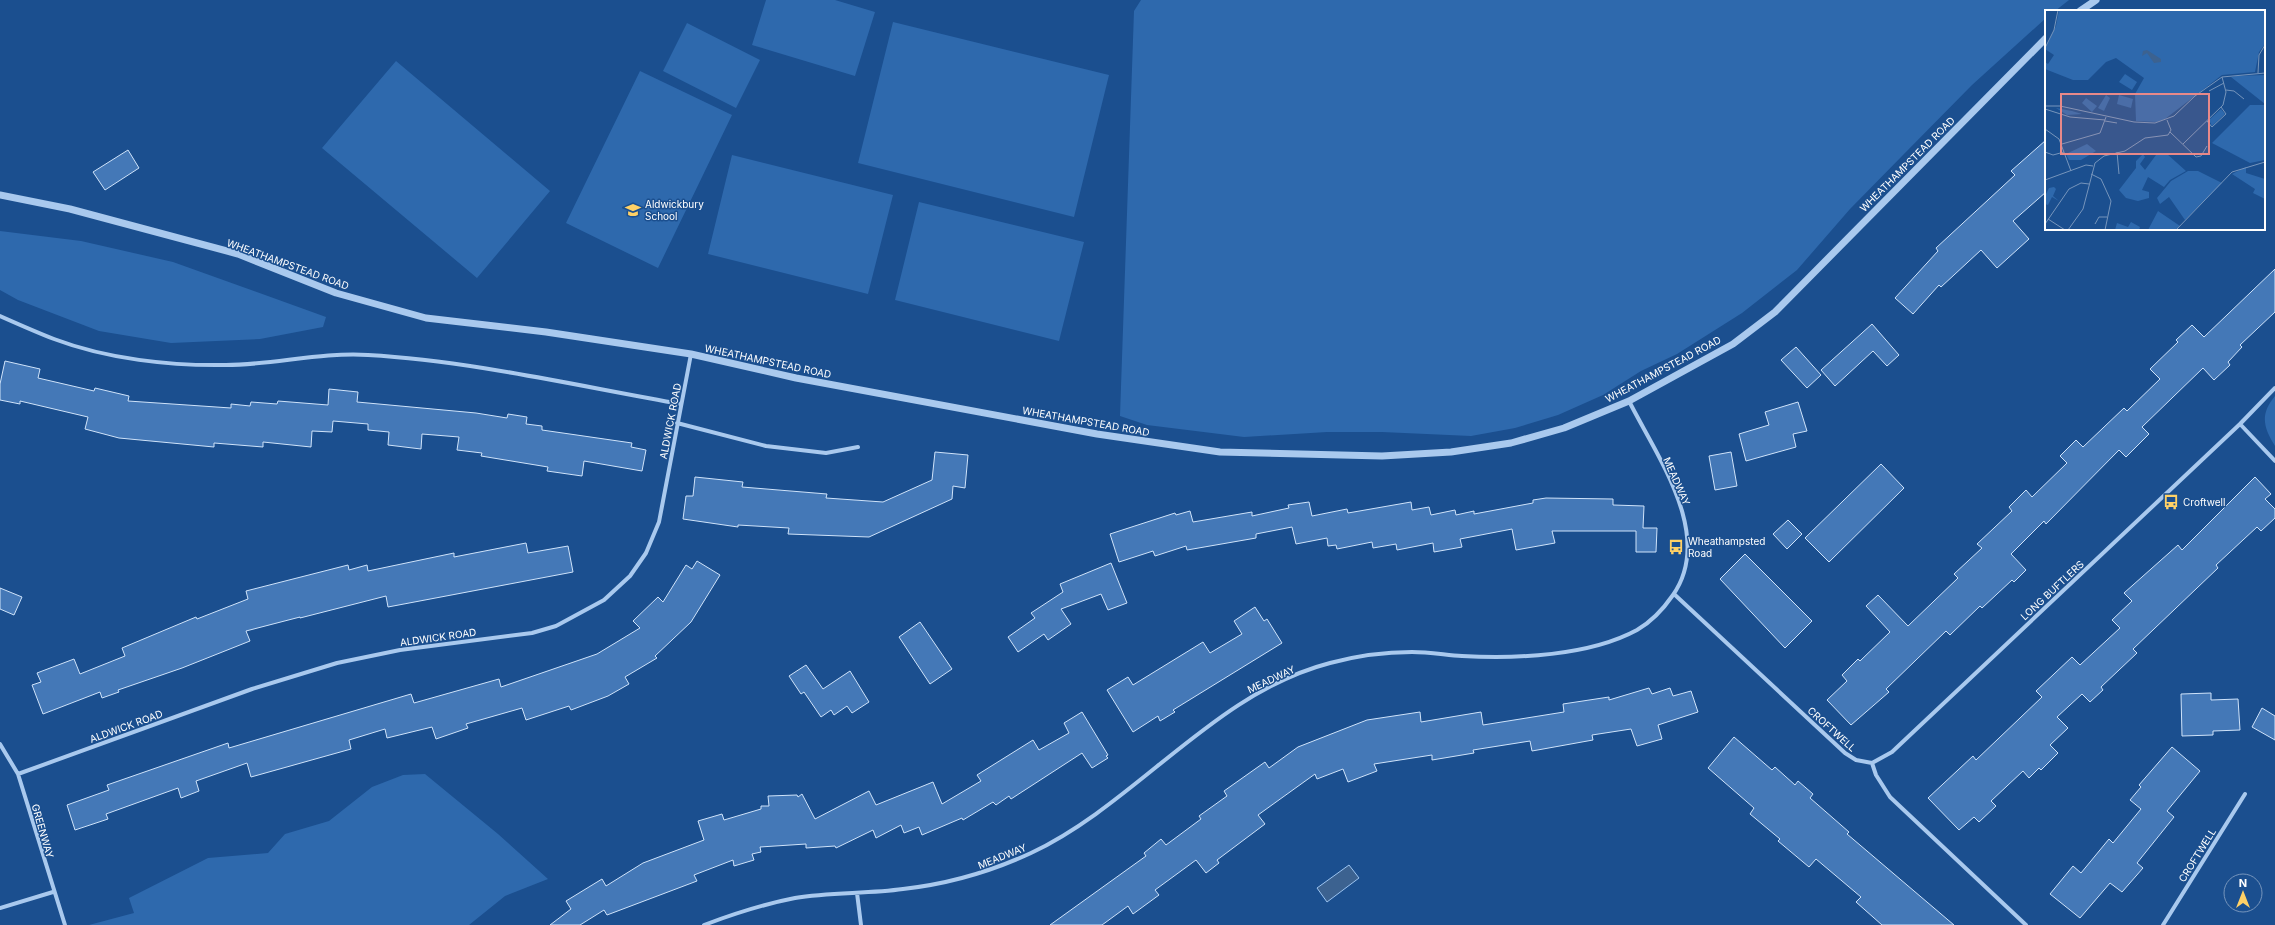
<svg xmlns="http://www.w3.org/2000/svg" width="2275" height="925" font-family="Inter,sans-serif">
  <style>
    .green { fill: #2e69ad }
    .water { fill: #3c6290; stroke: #9cc4f0 }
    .building { fill: #4478b7; stroke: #cfe3fa }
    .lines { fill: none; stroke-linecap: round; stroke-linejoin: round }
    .minor { stroke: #a9c9ee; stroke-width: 4 }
    .tertiary { stroke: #a9c9ee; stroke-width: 7 }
    .labels { text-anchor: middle; stroke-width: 3; stroke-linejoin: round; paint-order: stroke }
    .street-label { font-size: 10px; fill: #fff; stroke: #1b4f8f }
    .poi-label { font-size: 10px; fill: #fff; stroke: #1b4f8f; text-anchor: start }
    .inset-road { fill: none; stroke: #7695bc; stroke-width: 1 }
    .view { fill: #e88989; fill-opacity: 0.15; stroke: #e88989; stroke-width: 2 }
    .inset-edge { fill: none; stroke: #fff; stroke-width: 2 }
  </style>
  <rect width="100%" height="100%" fill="#1b4f8f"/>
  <path class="green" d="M766 0H835L875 12 855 76 752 45Z
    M1141 0H2069L2055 11H2046V18L1972 85 1903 155 1850 209 1797 270 1742 313 1677 354 1641 371 1603 395 1558 415 1515 428 1471 436 1382 432H1327L1244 437 1147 425 1120 416 1134 11Z
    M893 22 1109 75 1074 217 858 163Z
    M687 23 760 60 736 108 663 71Z
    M396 61 550 191 477 278 322 148Z
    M640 71 732 115 658 268 566 223Z
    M732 155 893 195 868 294 708 254Z
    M919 202 1084 242 1059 341 895 300Z
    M0 231 81 241 173 262 326 317 323 327 260 339 171 343 99 331 18 300 0 290Z
    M2275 396V446C2263 427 2260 414 2275 396Z
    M425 774 498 834 548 879 505 896 469 925H89L134 913 129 898 208 858 268 853 285 834 329 821 372 787 403 775Z"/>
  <path class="water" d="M1349 865 1359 878 1327 902 1317 888Z"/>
  <path class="building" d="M2046 140V192L2013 221 2029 239 1997 268 1981 250 1941 287 1939 285 1913 314 1895 298 1938 251 1936 248 2015 175 2011 171Z
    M128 150 139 168 105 190 93 172Z
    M2275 269V312L2240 345 2242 347 2228 362 2230 365 2214 380 2203 368 2142 427 2149 434 2126 457 2119 450 2046 524 2044 521 2011 554 2026 570 2014 582 2012 580 1982 608 1980 606 1950 635 1946 631 1886 689 1889 692 1851 725 1827 700 1847 681 1842 675 1858 659 1860 661 1890 632 1866 606 1878 595 1908 626 1958 578 1954 574 1982 548 1977 544 2012 511 2009 507 2026 490 2032 497 2067 463 2060 456 2076 440 2083 447 2124 408 2127 411 2160 379 2150 369 2178 342 2176 340 2192 325 2204 337Z
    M1872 324 1899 355 1887 366 1873 351 1835 386 1821 370Z
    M1796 347 1821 375 1807 388 1781 360Z
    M5 361 40 369 38 378 94 391 95 388 129 396 128 401 231 408V404L250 406 251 402 277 404 278 401 328 405 329 389 358 392 357 402 476 413 507 418 508 414 527 417 526 424 542 426V430L632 443 631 447 646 450 642 471 584 461 582 476 547 471 548 467 481 456 482 453 457 450 459 437 422 434 421 449 388 445 389 432 368 430V424L333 421 332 432 312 431 311 447 263 442V447L214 443V447L119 438 85 429 88 417 20 401V404L0 400V384Z
    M1798 402 1807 431 1793 434 1796 447 1746 461 1739 434 1769 425 1765 412Z
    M935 452 968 455 965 488 953 486 952 499 869 537 788 534 789 528 738 525V527L683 519 686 496H693L695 477 743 482 742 487 827 494 826 498 883 502 932 480Z
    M1731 452 1737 486 1715 490 1709 456Z
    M1881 464 1904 488 1829 562 1805 538Z
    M2255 477 2271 494 2265 499 2275 509V518L2261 531 2257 527 2216 565 2218 568 2133 649 2137 653 2101 687 2103 690 2090 702 2082 694 2057 717 2068 728 2050 745 2058 753 2041 770 2039 768 2029 778 2023 771 1991 801 1996 806 1979 822 1974 817 1959 830 1928 798 1973 756 1976 760 2042 697 2036 691 2072 657 2080 665 2120 628 2112 620 2132 601 2124 593 2178 545 2182 550Z
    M1546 498 1613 499V505L1644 506 1643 528H1657L1656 552H1636V531H1552L1555 543 1516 550 1512 529 1460 539 1462 547 1434 552 1433 543 1397 550 1396 544 1373 548 1372 542 1337 549 1336 545 1328 546 1327 538 1296 544 1292 527 1256 534V538L1187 550 1186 546 1155 556 1153 551 1119 562 1110 534 1175 513 1176 515 1190 511 1193 522 1252 512V516L1289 508 1288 505 1309 502 1312 516 1347 509 1348 513 1411 502 1412 510 1429 507 1431 515 1455 510 1456 515 1474 511V514L1533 503V500Z
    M1788 520 1802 534 1787 549 1773 534Z
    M526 543 528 553 568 546 573 572 388 607 386 596 300 618V617L246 631 250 641 182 668 118 690 119 692 102 698 100 692 43 714 32 685 41 682 37 673 74 659 80 674 125 656 122 648 196 617 197 619 248 599 246 591 348 565 349 570 367 565 368 571 454 553V557Z
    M1745 554 1812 621 1785 648 1720 579Z
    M697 561 720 575 691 622 655 656 657 658 625 677 629 684 608 696 571 710 569 706 526 720 522 708 466 724 468 728 436 739 432 727 387 738 385 729 349 740 351 749 251 777 247 763 196 781 199 791 181 798 178 788 106 814 108 819 75 830 67 805 109 790 107 785 228 743 229 748 411 694 414 703 499 679 501 687 597 654 640 628 633 621 658 597 663 602 686 565 692 569Z
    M1111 563 1127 603 1108 610 1101 594 1061 609 1071 624 1048 640 1044 634 1018 652 1008 637 1035 618 1031 613 1063 592 1060 584Z
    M0 588 22 597 14 615 0 609Z
    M1255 607 1264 621 1267 619 1282 643 1173 710 1175 712 1160 721 1158 716 1133 732 1107 690 1128 677 1133 685 1203 642 1210 653 1242 634 1234 621Z
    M920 622 952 669 930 684 899 637Z
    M806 665 823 689 850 671 869 702 852 713 847 706 834 715 831 710 821 717 804 692 801 694 789 676Z
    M1649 688 1652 694 1670 688 1673 696 1691 691 1698 712 1658 725 1662 739 1637 746 1631 729 1592 735 1593 740 1532 751 1530 741 1473 750 1474 753 1432 760V755L1374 764 1377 771 1348 782 1343 769 1317 779 1315 774 1258 815 1265 824 1217 860 1219 863 1206 873 1196 860 1155 890 1159 895 1133 914 1128 906 1102 925H1050L1146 856 1144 853 1161 839 1166 845 1201 819 1199 816 1227 796 1224 791 1265 762 1269 768 1298 747 1367 720 1420 712 1421 722 1481 712 1483 725 1564 712 1563 704 1609 697V700Z
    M2211 693V700L2238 699 2240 730 2213 731V735L2182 736 2181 694Z
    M2262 708 2275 716V740L2252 727Z
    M1082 712 1108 755 1106 756 1108 758 1092 768 1082 753 1011 799 1009 796 996 805 993 802 963 820 962 818 922 835 919 827 904 833 901 825 876 838 873 830 836 848 835 846 806 848V844L760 847 761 852 752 854 754 860 734 866 733 860 694 875 697 881 607 915 604 910 580 925H550L571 909 566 901 602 879 606 886 643 863 704 840 698 821 722 814 724 820 761 809V806H769L768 796 797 795 798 797 802 794 815 819 869 791 876 805 933 782 942 804 981 781 977 775 1033 740 1039 750 1069 733 1064 723Z
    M1734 737 1772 770 1775 767 1795 785 1798 781 1813 794 1810 798 1849 832 1847 834 1954 925H1882L1856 902 1861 897 1816 859 1809 867 1778 841 1780 839 1750 814 1754 808 1708 768Z
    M2172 747 2200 771 2167 811 2174 817 2137 863 2143 868 2122 892 2110 883 2080 918 2050 894 2073 866 2081 873 2109 839 2113 843 2141 809 2130 800 2141 787 2139 785Z"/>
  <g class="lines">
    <path class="minor" d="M0 316C18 324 36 332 54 339 107 359 170 366 226 365 273 365 320 352 368 355 472 361 578 386 681 404
      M677 423 766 446 826 453 858 447
      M2240 424 2275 461
      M1674 594 1845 753 1856 760 1872 763 1876 775 1890 797 2026 925
      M0 744 18 774 65 925
      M1872 763 1892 752 2240 424 2275 388
      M18 774 252 689 337 663 400 650 532 633 556 626 604 600 630 576 646 553 659 522 691 354
      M857 893 861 925
      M0 908 53 892
      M704 925C733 914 764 904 795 898 830 892 867 894 903 889 948 884 990 872 1031 853 1137 803 1214 693 1330 663 1356 656 1384 652 1412 652 1429 652 1446 655 1462 656 1516 659 1589 656 1637 630 1651 622 1664 608 1673 595 1715 535 1656 455 1629 401
      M2163 925 2245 794"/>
    <path class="tertiary" d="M2080 11 2096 0
      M0 195 70 209 238 254 336 293 426 318 546 332 691 354 796 378 1097 434 1220 452 1382 456 1451 452 1511 443 1564 428 1629 401 1733 344 1775 312 2046 38"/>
  </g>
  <defs>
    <symbol id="school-bare" viewBox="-9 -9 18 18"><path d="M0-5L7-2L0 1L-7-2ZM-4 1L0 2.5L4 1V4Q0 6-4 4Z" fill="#ffd166" stroke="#1b4f8f" stroke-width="2.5" paint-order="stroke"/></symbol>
    <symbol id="bus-bare" viewBox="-9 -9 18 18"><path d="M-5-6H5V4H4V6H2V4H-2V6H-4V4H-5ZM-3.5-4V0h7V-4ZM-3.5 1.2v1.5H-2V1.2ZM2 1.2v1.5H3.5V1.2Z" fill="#ffd166" stroke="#1b4f8f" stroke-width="2.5" paint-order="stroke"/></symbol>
  </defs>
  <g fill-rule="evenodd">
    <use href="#school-bare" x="622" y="199" width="22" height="22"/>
    <use href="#bus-bare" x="2160" y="491" width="22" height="22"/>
    <use href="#bus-bare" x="1665" y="536" width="22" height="22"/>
  </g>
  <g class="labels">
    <g class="street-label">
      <text transform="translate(1907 164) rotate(-45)" y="4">WHEATHAMPSTEAD ROAD</text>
      <text transform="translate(288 264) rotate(20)" y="4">WHEATHAMPSTEAD ROAD</text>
      <text transform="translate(768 361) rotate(12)" y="4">WHEATHAMPSTEAD ROAD</text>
      <text transform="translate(1663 369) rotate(-28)" y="4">WHEATHAMPSTEAD ROAD</text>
      <text transform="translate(670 421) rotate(-79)" y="4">ALDWICK ROAD</text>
      <text transform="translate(1086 421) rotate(10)" y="4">WHEATHAMPSTEAD ROAD</text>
      <text transform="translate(1677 481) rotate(66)" y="4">MEADWAY</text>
      <text transform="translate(2052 590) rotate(-43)" y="4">LONG BUFTLERS</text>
      <text transform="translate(438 637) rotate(-8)" y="4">ALDWICK ROAD</text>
      <text transform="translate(1271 679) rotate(-25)" y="4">MEADWAY</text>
      <text transform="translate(126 726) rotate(-20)" y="4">ALDWICK ROAD</text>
      <text transform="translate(1832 729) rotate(42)" y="4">CROFTWELL</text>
      <text transform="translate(43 831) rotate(74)" y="4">GREENWAY</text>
      <text transform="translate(2197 855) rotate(-58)" y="4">CROFTWELL</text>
      <text transform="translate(1002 856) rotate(-22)" y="4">MEADWAY</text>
    </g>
    <g class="poi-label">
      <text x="645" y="208">Aldwickbury<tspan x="645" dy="12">School</tspan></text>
      <text x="2183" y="506">Croftwell</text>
      <text x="1688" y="545">Wheathampsted<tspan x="1688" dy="12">Road</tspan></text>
    </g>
  </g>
  <g transform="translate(2045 10)">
    <rect width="220" height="220" fill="#1b4f8f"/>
    <path d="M14 0H220V34L214 42 210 62 177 65 120 109 112 112 91 111 90 84 99 68 71 48 61 52 43 70H28L0 59V52L3 54 9 45 0 39 11 16ZM80 64 92 72 87 80 74 72ZM220 65V94L186 67 191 66ZM61 85 65 88 59 101 53 98ZM74 85 88 89 86 98 72 94ZM41 88 52 96 47 102 37 93ZM205 95H220V150L205 153 167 133ZM11 98 27 101 37 104 22 105ZM176 99 180 104 167 116 164 110ZM42 134 51 141 36 150H24L21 144ZM98 144 100 147 95 154 100 160 111 145 122 144 141 161 125 170 119 177 103 167 97 180 104 182V188L93 191 81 188 74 180 91 158V151ZM201 157V163L220 169V189L208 183 210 179 187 164ZM143 161H153L177 173 140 210 124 187 115 194 112 188 126 171ZM9 177 11 179 8 186 14 191 7 187 3 195 0 194V186L4 178ZM113 201 135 216 130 220H103ZM86 212 95 217 94 220H70L72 213 83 217Z" fill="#2e69ad"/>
    <path d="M102 40 116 49V52L109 53 102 43 97 46 98 41Z" fill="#3c6290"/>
    <path class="inset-road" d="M0 38 9 20 13 0M213 63 214 45 220 35M181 80 189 81 199 89M164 81 179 73M0 96H15L89 112 110 113 129 106 150 86 177 67 220 63M0 99 25 107 60 110M60 111 72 113M162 111 167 117 181 104 176 97M0 119 14 129 26 161M125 122 151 147 156 146 162 136M17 134 55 123 61 107M138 134 178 95 181 82 177 67M0 142 8 145 19 142M72 142 74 164M46 164 56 169 66 191 60 220M0 170 41 155 48 156M3 209 20 220M0 214 24 179 36 173 44 174M50 214 54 207H62M23 220 38 199 50 153 59 146 80 141 100 128 123 125 126 120 122 110M131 220 187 162 220 152"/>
    <path class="view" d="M16 84H164V144H16Z"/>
    <rect width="220" height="220" class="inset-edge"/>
  </g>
  <g transform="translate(2243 893)"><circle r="19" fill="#1b4f8f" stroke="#7695bc"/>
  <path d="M0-3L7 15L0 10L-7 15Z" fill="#ffd166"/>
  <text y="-6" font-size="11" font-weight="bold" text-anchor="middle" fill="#ffffff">N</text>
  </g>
</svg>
